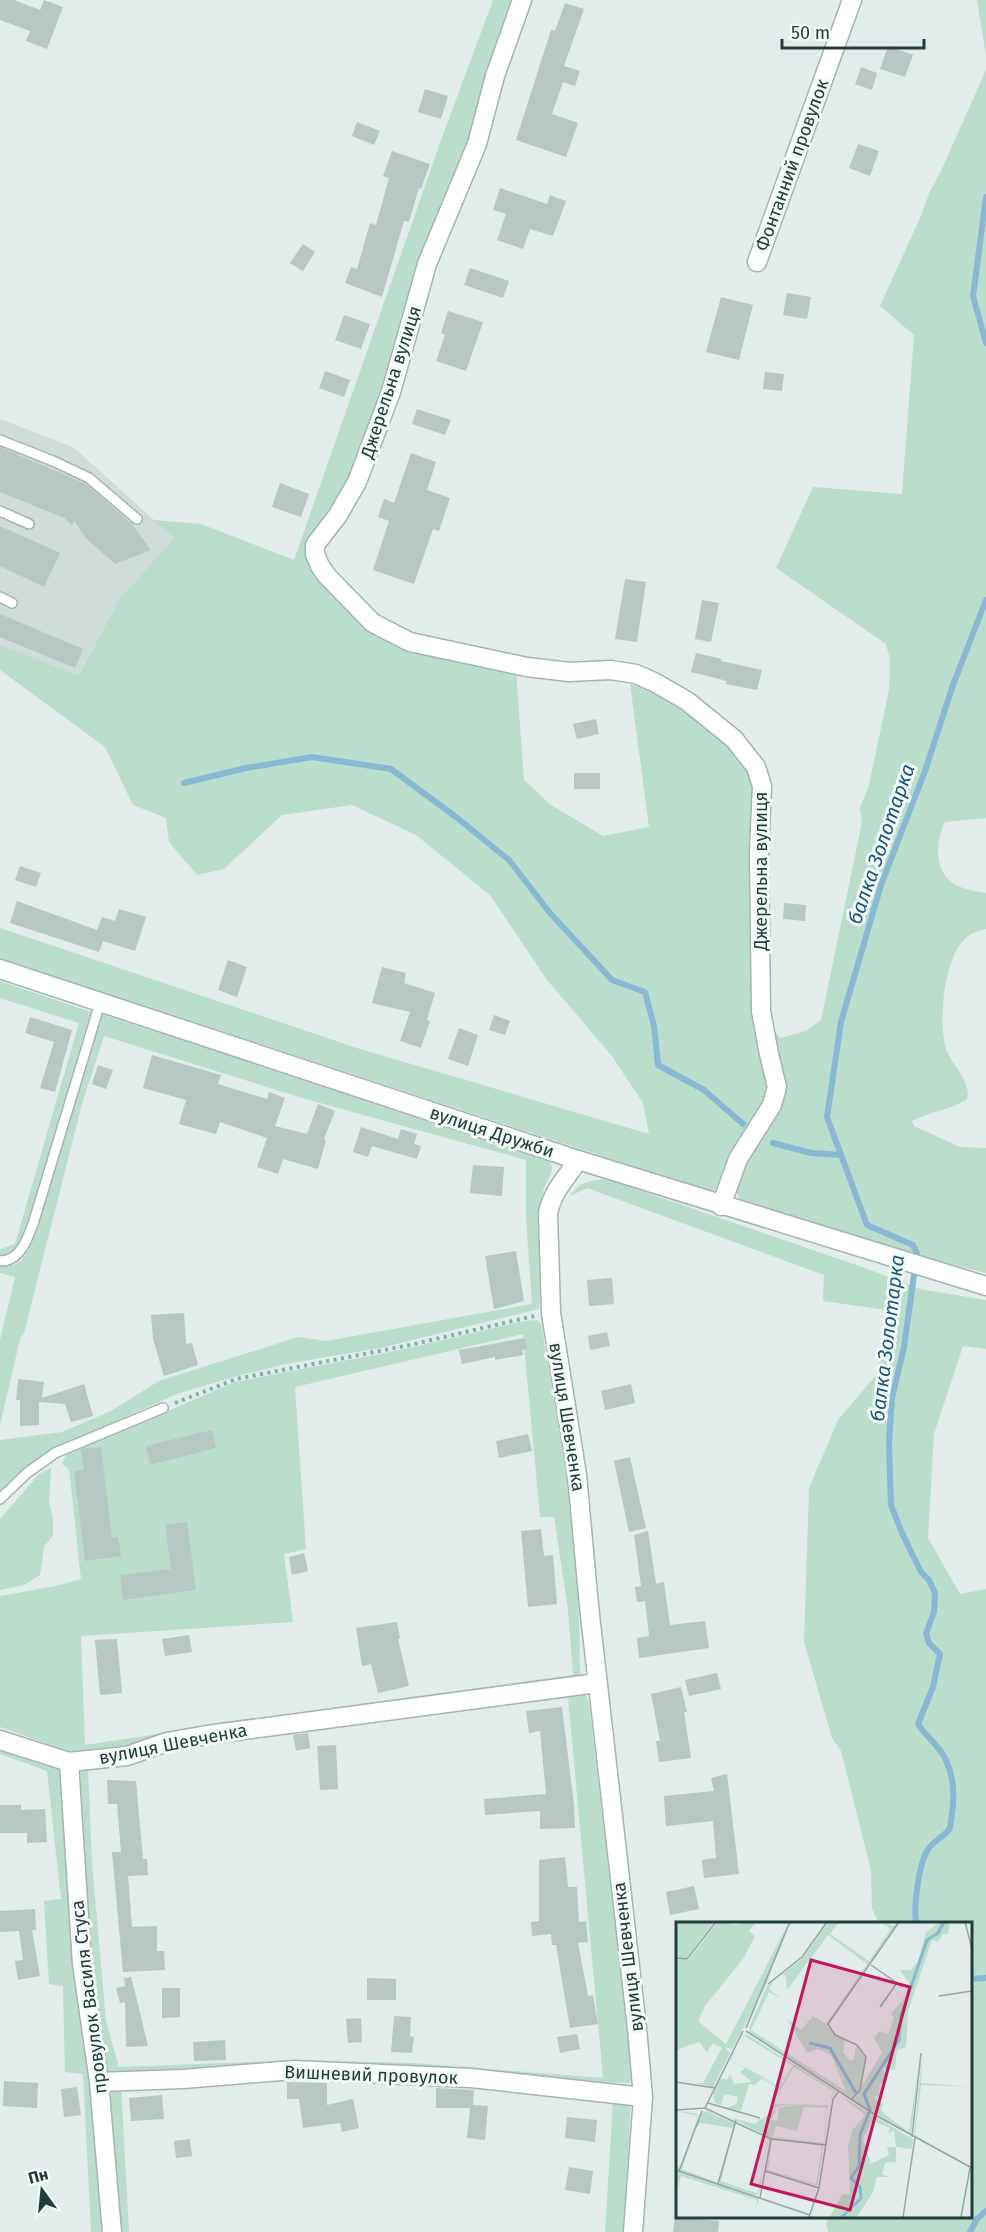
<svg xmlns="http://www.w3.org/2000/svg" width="986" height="2232" font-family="'Fira Sans',sans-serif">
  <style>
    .built { fill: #d0dcd9 }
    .green { fill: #badecb; fill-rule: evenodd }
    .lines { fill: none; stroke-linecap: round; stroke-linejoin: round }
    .stream { stroke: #88b8d3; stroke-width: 6 }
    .building { fill: #b7c7c4 }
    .service-casing { stroke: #a4b4b2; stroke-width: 12 }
    .minor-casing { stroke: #a4b4b2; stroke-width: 21 }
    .tertiary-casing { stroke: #a4b4b2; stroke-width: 21 }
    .path { stroke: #81b1ac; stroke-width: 4; stroke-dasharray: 3 4.5; stroke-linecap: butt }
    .service { stroke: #fff; stroke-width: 9 }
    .minor { stroke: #fff; stroke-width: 18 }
    .tertiary { stroke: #fff; stroke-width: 18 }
    .labels { text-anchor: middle; stroke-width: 6; stroke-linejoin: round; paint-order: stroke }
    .street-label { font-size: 18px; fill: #213e3c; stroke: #f2f9f7 }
    .water-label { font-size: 20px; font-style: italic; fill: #19577c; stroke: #f2f9f7 }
    .inset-river { fill: none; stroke: #88b8d3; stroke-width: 3 }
    .inset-road { fill: none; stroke: #95a6a4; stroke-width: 1.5 }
    .view { fill: #c2185b; fill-opacity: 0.15; stroke: #c2185b; stroke-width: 3 }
    .inset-edge { fill: none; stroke: #213e3c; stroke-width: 3 }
  </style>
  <rect width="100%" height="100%" fill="#e2ecea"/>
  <path class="built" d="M0 419 73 447 174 538 120 598 77 677 0 645Z"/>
  <path class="green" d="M493 0H517L483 108 384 400 353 479 312 543 357 614 516 670 524 780 551 805 603 836 649 827 630 684C692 703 717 732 757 780L770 1088 760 1114 714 1191H700L587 1151 0 959V928L360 1049 649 1134 643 1103 612 1056 547 980 490 895 416 835 352 805 282 815 224 869 197 875 169 842 166 818 133 805 105 747 0 670V645L78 676 120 598 174 538 153 520 201 524 294 560 441 140Z
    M977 0H986V56Z
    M986 70V818L945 822C936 839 934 867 950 881 959 889 975 891 986 893V929C977 931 968 934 962 942 944 963 938 1022 946 1049 951 1064 972 1082 967 1099 951 1110 930 1111 912 1121L914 1126 960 1147 986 1148V1273L919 1256 742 1204 736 1190V1177L772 1113 768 1021 780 1038 806 1031 821 1020 862 822 860 808 869 785 889 690 890 659 886 644 776 568 813 487 902 494 914 335 880 306 920 218 930 191 941 171Z
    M0 981 91 1012 21 1244 13 1251 0 1256V1249L15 1244 79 1023 0 998Z
    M101 1014 548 1158C559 1172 544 1181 542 1196 536 1233 542 1271 539 1309L380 1348 286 1364 230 1378 177 1394 73 1440 29 1465 0 1493V1440L62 1432 111 1411 159 1381 298 1337 326 1341 532 1304 526 1218V1160L302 1098 104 1036 82 1104 24 1333 20 1339 0 1425V1340L15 1277 0 1273V1266L14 1265 22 1260 28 1251 46 1196Z
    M607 1179 865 1268 920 1289 986 1300V1349L963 1346 934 1434 928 1538 960 1594 986 1589V2232H828L826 2223 831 2216H970V1923H879L872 1909 871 1870 841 1751 832 1738 804 1642 809 1488 838 1420 876 1375 887 1310 823 1301 824 1275 587 1188 570 1196C580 1181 590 1181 607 1179Z
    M536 1320 541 1323 571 1496 579 1610 580 1674 575 1680 95 1756C62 1752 32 1737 0 1727V1596L56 1586 81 1579 69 1469 62 1464 66 1455 235 1382 405 1349 524 1321ZM523 1334 540 1517H554L568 1610 573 1675 351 1705 85 1745 81 1636 293 1622 284 1554 306 1549 295 1387Z
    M51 1468 49 1503 53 1519V1535L44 1547 40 1575 24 1585 0 1590V1519L39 1474Z
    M579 1691 585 1695 589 1703 633 2078 628 2083 119 2075 106 2072C84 1973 84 1869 80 1767L88 1768 92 1863 106 2021 119 2067 298 2060 413 2063 603 2078 568 1698 401 1718Z
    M0 1747 55 1765 60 1772 63 1782 87 2059 105 2232H91L83 2074 65 2072 63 1986 49 1984 44 1901 61 1899 47 1771 0 1754Z
    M110 2086H121L129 2232H118Z
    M631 2100 624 2232H605L613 2101Z"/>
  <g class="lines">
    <path class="stream" d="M986 197 973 296 986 343
      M184 783 246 768 312 757 391 769 456 817 509 860 550 913 612 980 645 992 654 1026 658 1065 704 1090 743 1124
      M773 1143 811 1153 841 1155
      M916 1923C914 1905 918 1867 927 1851 932 1841 945 1837 950 1828 951 1824 951 1818 952 1814 955 1795 954 1778 946 1760 940 1746 926 1737 918 1724L933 1687 940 1654 929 1643 926 1634 934 1612 935 1593 929 1580 921 1572 902 1533 891 1505 889 1443 892 1398 904 1347 917 1253 913 1245 867 1225 827 1117 841 1022 881 885 925 771 953 685 986 600
      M970 1979 986 1978
      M970 2232 977 2219 986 2211"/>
  </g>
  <path class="building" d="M0 0H14L40 10 44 0 63 7 47 49 26 41 30 31 0 20Z
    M565 3 584 9 564 66 580 71 575 86 563 82 552 114 578 123 566 157 516 140 551 30 555 31Z
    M888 46 913 55 905 77 880 69Z
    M861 67 877 73 872 90 855 84Z
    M425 89 448 96 441 119 418 112Z
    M357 122 380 131 374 145 352 136Z
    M858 144 879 151 870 176 849 168Z
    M392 151 430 164 421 189 419 188 409 222 404 221 382 297 345 283 351 267 357 269 370 223 376 225 389 178 383 176Z
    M500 188 547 204 550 195 566 201 553 236 530 229 523 249 497 240 506 214 493 210Z
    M303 244 315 252 303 271 290 263Z
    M470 268 509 281 503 298 464 285Z
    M787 293 811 297 807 319 783 315Z
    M721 297 753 305 739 360 706 352Z
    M448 311 483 322 466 371 436 361 445 335 441 333Z
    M344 315 370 324 361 349 335 340Z
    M325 371 350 380 344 397 319 388Z
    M765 372 784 374 782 391 763 389Z
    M417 409 451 420 445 435 412 424Z
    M0 447 86 484 131 523 151 550 115 564 87 539 74 521 72 525 64 518 0 492Z
    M411 453 436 462 427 490 450 498 439 531 433 529 414 584 373 570 389 521 378 517 384 499 394 503Z
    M280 483 309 494 301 517 272 507Z
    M0 526 60 553 44 587 0 566Z
    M625 579 646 582 637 642 615 639Z
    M702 600 719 603 711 642 695 639Z
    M0 614 83 649 75 668 0 637Z
    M696 653 722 659 721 661 762 670 757 690 726 684 727 681 691 672Z
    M596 719 599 734 577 739 573 724Z
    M574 773H600V789H574Z
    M20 866 41 873 36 887 15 880Z
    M17 901 97 930 102 917 115 921 119 909 146 917 135 951 103 941 99 952 10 923Z
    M784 903 806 905 805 921 783 919Z
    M228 960 247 967 237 997 218 990Z
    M382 967 406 973 404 983 435 993 427 1020 430 1021 421 1048 400 1041 410 1012 372 1003Z
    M494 1015 510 1021 505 1035 489 1030Z
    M30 1017 72 1030 55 1092 40 1088 54 1042 25 1033Z
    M459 1028 478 1035 468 1066 448 1059Z
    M152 1055 221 1075 218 1084 267 1099 269 1092 285 1098 275 1126 307 1134 318 1104 335 1111 324 1139 326 1140 318 1169 283 1159 278 1174 257 1167 267 1138 220 1122 216 1134 179 1124 186 1100 143 1088Z
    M98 1065 113 1070 106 1089 92 1084Z
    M361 1127 398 1139 401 1129 417 1134 414 1144 421 1146 417 1159 372 1146 368 1157 353 1152Z
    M473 1165 504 1167 502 1196 470 1193Z
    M516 1251 524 1301 494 1309 485 1256Z
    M612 1278 614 1304 589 1306 587 1280Z
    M184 1313 186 1344 192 1343 198 1365 164 1376 153 1339 151 1315Z
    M607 1332 610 1346 590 1350 588 1336Z
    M525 1338 527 1349 522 1350 523 1355 495 1360V1357L462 1364 459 1350Z
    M18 1379 44 1382 42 1398 84 1384 93 1416 71 1422 65 1404 39 1402V1425L20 1426V1400H16Z
    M631 1384 635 1403 605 1410 601 1391Z
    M212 1430 216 1448 150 1465 146 1446Z
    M528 1434 532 1451 499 1458 496 1441Z
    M101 1447 112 1538 118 1537 121 1556 85 1561 74 1471 84 1470 81 1449Z
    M630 1457 646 1528 629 1532 614 1461Z
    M187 1522 196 1590 123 1600 120 1575 171 1569 165 1525Z
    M541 1529 544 1556 553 1555 557 1604 528 1607 521 1531Z
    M648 1531 656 1584 664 1582 670 1625 705 1621 709 1648 639 1658 637 1638 649 1636 645 1601 637 1602 635 1587 641 1586 634 1535Z
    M304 1553 308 1571 292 1575 289 1557Z
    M397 1622 400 1639H398L409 1686 378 1693 371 1664 362 1666 356 1628Z
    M189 1635 192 1652 165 1656 162 1639Z
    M117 1639 122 1693 100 1695 95 1640Z
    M717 1673 721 1689 689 1696 685 1680Z
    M681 1687 687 1712H684L691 1758 659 1762 656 1741H660L651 1694Z
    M562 1707 574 1805 575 1828 540 1829V1811L485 1815 484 1799 546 1794 540 1731 529 1733 526 1711Z
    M308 1733 310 1748 296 1751 293 1735Z
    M336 1745 338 1789 320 1790 317 1746Z
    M727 1774 739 1874 704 1878 702 1860 716 1858 713 1821 666 1826 664 1796 714 1791 711 1778Z
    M107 1780 136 1781 143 1859H147L148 1875 128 1876 132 1927 157 1926V1951H164L165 1970 123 1972 112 1852H121L117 1804H108Z
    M0 1805H21V1810L45 1809 47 1842 27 1843V1833H0Z
    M565 1857 568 1887H577L579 1922 586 1921 588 1942 578 1943 588 1996 593 1995 598 2024 570 2028 556 1945H552L551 1934 532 1936 531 1922 539 1921V1860Z
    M694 1886 699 1909 670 1915 666 1892Z
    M35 1909 36 1930H32L40 1976 18 1980 15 1961 23 1960 19 1931 0 1932V1911Z
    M131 1977 135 1992 148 2046 126 2047 125 2002 120 2003 116 1988 125 1986 124 1978Z
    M367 1978 396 1979V2000H367Z
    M162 1988H180V2017L162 2018Z
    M394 2016 411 2017 410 2036 414 2037 412 2053 391 2052Z
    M361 2018 362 2042 348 2043 346 2019Z
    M577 2034 580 2049 560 2053 557 2037Z
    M225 2040 226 2060 194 2061 193 2042Z
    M4 2081 38 2083 37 2108 3 2106Z
    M287 2082 327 2083V2105L353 2099 359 2128 342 2132 340 2123 303 2128 299 2099H287Z
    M77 2087 81 2115 64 2117 61 2089Z
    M436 2088 474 2090 473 2105 488 2106 485 2140 467 2138 470 2108H436Z
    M162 2095 164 2119 131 2121 129 2098Z
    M567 2117 597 2120 595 2142 565 2138Z
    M190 2139 192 2156 176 2158 174 2141Z
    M569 2167 593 2171 590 2194 565 2190Z
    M675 2217 719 2221 718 2232H673Z"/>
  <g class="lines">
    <defs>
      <path id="service" d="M0 440 53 461 89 478 137 519
        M0 511 29 524
        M0 597 12 603
        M0 1261C20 1261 27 1240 33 1224L100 1003
        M0 1499 27 1473 55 1453 163 1408"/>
      <path id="minor" d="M522 0 495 76 477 144 427 264 391 392 357 482 338 515 315 545V554L320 566 327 576 373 623 410 642 527 667 569 672 611 670 636 674 656 683 687 701 734 739 756 767 762 786 759 851 761 1011 769 1054 777 1087 772 1105 738 1159 721 1206
        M757 262 852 0
        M0 1740 69 1762 127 1756 167 1742 207 1735 597 1683
        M69 1762 82 1964 99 2082 112 2232
        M99 2082 183 2079 294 2070 471 2078 643 2097"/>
      <path id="tertiary" d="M0 969 578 1160 986 1286
        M578 1160C566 1179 553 1190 548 1213L551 1313 577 1475 589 1606 637 2028 643 2097 633 2232"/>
    </defs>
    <use href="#service" class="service-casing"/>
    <use href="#minor" class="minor-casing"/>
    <use href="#tertiary" class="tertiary-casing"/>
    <path class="path" d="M175 1403 236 1379 410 1345 534 1316"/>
    <use href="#service" class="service"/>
    <use href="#minor" class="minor"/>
    <use href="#tertiary" class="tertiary"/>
  </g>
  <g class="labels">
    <g class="street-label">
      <text transform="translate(792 165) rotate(-70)" y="6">Фонтанний провулок</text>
      <text transform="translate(391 382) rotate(-72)" y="6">Джерельна вулиця</text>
      <text transform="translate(761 871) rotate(-90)" y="6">Джерельна вулиця</text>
      <text transform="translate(492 1132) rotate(18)" y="6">вулиця Дружби</text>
      <text transform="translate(567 1417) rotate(81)" y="6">вулиця Шевченка</text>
      <text transform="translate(173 1744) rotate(-11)" y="6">вулиця Шевченка</text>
      <text transform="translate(628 1957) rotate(-97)" y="6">вулиця Шевченка</text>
      <text transform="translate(89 1997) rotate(-97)" y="6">провулок Василя Стуса</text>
      <text transform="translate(371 2075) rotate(2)" y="6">Вишневий провулок</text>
    </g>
    <g class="water-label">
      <text transform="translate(881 844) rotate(-71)" y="7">балка Золотарка</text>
      <text transform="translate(887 1338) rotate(-83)" y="7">балка Золотарка</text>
    </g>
  </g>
  <g transform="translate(676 1922)">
    <rect width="296" height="296" fill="#e2ecea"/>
    <path d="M0 0H38L9 38 0 35ZM42 0 58 3 80 0 73 9 79 14 67 37 29 84 22 99 50 122 113 0 90 63 56 127 49 125 54 131 37 165 19 161H27L46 126 37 121 31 130 23 120 0 128V37L12 38ZM153 0H163L154 12 193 39 215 7 205 0 217 4 223 0 151 104 169 119 167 130 173 138H178L180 124 190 137 183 168 176 176 75 112 73 106 91 64 126 37ZM152 13 191 42 150 102 137 94 125 108 111 97 131 131 142 127 155 133 170 169 75 108 93 70 104 76 93 67 98 58 106 52 110 55 111 68ZM264 0H274L272 12H267L262 20 256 18 232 89 230 125 221 128 219 148 207 146 211 157 204 162 203 174 197 175 207 182 205 188 211 194 233 210 244 132 235 212 177 179 206 130 198 116 204 109 212 112 218 96 215 92 232 71 233 61 224 48H235L242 39 250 10ZM70 112 117 142 104 163 82 154 87 157 104 165 118 142 159 169 152 184 142 264 90 249 96 217 92 248 140 262 146 224 95 216 54 195 78 202 101 187 95 198 101 199 103 186 119 183 104 184 93 189 102 166 85 157 79 163 73 162 65 189 51 186 60 182 62 175 48 172 45 183 39 181 37 172 45 156 51 158 54 152 58 162 76 160 64 150 69 146 54 138ZM68 114 116 143 103 163 55 138ZM118 145 157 169 153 183 96 182ZM128 185 152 186 148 221 97 215 100 204 121 209ZM247 127 245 161 295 165 245 163 239 213 276 236 238 214ZM162 172 238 218 235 227 220 225V240L209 241 206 252 213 255H201L197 270 181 295H154L166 272 174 273 172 224 176 209 189 193ZM196 199 214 206 212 212 218 208 220 225H211L213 233 195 242 187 217ZM0 189 17 191 23 193 6 247 83 277 80 288 81 278 5 254 0 271V245L4 246 22 194ZM31 189 93 217 81 274 43 262 57 206 24 201 19 208 25 192ZM60 200 92 217 83 272 45 259Z" fill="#badecb" fill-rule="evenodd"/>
    <path class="inset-river" d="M133 121 154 126 180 171M166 295 185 276 184 265 175 256 183 244 184 213 194 188 188 172 223 118 225 94 251 18 262 11 268 0"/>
    <path class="inset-road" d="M52 0H71M289 0 296 27M0 36 11 37 40 0M195 43 221 61 204 85M92 62 126 35 151 0M263 74 296 69M70 106 114 0M70 109 201 194 296 246M0 160 39 166M175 178 184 168 190 135 181 123 159 113 152 102 223 0M32 181 84 196M29 186 67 109M0 188 29 186 95 217 150 223M236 215 245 131M0 248 134 293M3 249 26 189M89 249 143 266M42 262 60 198M84 276 95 217M133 295 143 266 157 177 162 170M227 295 239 216M285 295 294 246"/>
    <path class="view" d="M135 38 234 65 174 288 75 262Z"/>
    <rect width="296" height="296" class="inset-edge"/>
  </g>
  <g transform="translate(42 2190) rotate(345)" stroke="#f2f9f7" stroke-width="4.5" paint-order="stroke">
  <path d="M0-4.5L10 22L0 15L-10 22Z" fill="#213e3c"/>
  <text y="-9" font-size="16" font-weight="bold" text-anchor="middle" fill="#213e3c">Пн</text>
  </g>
  <path d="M782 39v9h142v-9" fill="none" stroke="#213e3c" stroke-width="3"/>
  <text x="791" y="39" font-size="18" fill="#213e3c" stroke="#f2f9f7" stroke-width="4.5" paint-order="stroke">50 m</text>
</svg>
